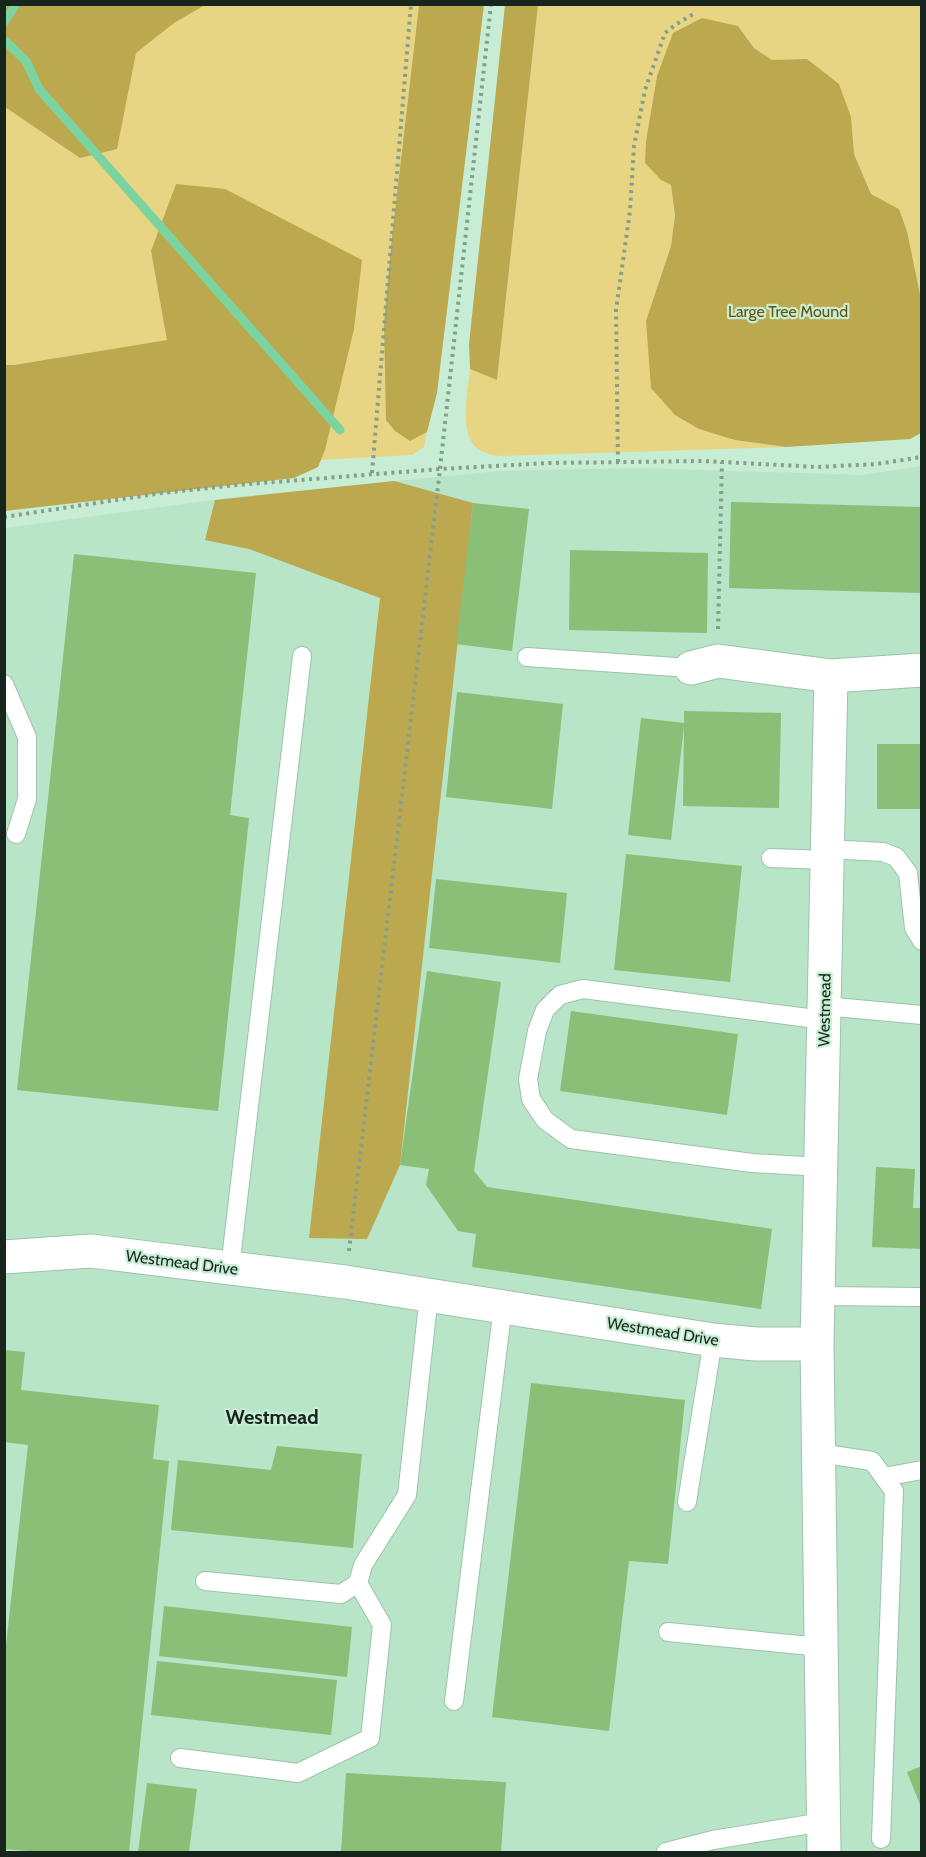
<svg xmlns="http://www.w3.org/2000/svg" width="926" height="1857" font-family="Cabin,sans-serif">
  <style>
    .built { fill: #b8e4c8 }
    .green { fill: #e8d584 }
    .forest { fill: #bca84e }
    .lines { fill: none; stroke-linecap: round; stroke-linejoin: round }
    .stream { stroke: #7bd39f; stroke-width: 9 }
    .building { fill: #8bbe76 }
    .service-casing { stroke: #9ec2ab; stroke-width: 20 }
    .minor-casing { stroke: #9ec2ab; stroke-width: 35 }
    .path { stroke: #849f8d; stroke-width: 4; stroke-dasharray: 3 4.5; stroke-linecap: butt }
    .service { stroke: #fff; stroke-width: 18 }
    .minor { stroke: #fff; stroke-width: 33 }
    .labels { text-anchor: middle; stroke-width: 4.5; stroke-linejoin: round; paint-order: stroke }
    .park-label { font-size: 16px; fill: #63550f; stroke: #c8edd5 }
    .street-label { font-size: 16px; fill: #18251d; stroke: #c8edd5 }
    .quarter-label { font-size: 20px; font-weight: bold; fill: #18251d; stroke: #c8edd5 }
  </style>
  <rect width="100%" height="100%" fill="#c8edd5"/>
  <path class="built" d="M921 466V1852H5V528L236 497 497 471 637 468 863 475Z"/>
  <path class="green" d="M124 5H419L392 236 384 322 409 441 427 432 424 447 412 455 320 460 325 450 176 184 151 252 168 340 14 365H5V67Z
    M538 5H921V299L907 231 899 209 871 194 854 154 851 117 807 59 772 60 754 48 738 26 657 76 646 141 661 180 671 185 675 215 671 246 660 279 735 440 786 447 496 456C491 454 483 453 478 449 458 435 468 391 470 369L497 379Z"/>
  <path class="forest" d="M4 5 5 4 205 5 174 23 136 53 117 149 80 158 5 107Z
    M419 5H484L437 393 427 432 410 441 395 431 386 420 384 322 392 236Z
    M505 5H538L497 380 470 369 469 344Z
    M702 18 738 26 754 48 772 60 807 59 839 84 851 117 854 154 871 194 899 209 907 231 921 299V433L910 439 786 447 735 440 699 429 675 415 651 388 646 321 671 246 675 215 671 185 661 180 645 163 646 141 657 76 673 33Z
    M176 184 225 189 362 260 354 329 325 450 318 467 294 478 5 511V365H14L167 340 151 251Z
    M394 481 473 503 400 1165 367 1239 309 1238 380 598 249 549 205 540 215 500Z"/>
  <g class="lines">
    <path class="stream" d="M4 22 16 4
      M4 40 26 61 39 89 340 430"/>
  </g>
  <path class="building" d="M731 502 922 507V593L729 588Z
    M473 503 529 509 512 651 456 644Z
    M570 550 708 553 707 633 569 630Z
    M74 554 256 573 230 815 249 818 218 1111 17 1090Z
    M457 692 563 704 552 809 446 797Z
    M684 711 781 713 779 808 683 806 684 726 671 840 628 835 641 718 684 723Z
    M877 744H922V809H877Z
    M626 854 742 866 730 982 614 970Z
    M436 879 567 893 560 963 429 948Z
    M427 971 501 982 474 1171 487 1187 772 1229 761 1309 472 1267 476 1234 458 1231 426 1185 429 1169 400 1165Z
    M571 1011 738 1034 727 1115 560 1091Z
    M876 1167 915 1169 913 1208H922V1249L872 1247Z
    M4 1350 25 1352 21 1390 159 1405 153 1459 169 1461 129 1852H40L4 1849V1664L28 1445 4 1442Z
    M531 1383 685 1400 668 1564 629 1561 609 1731 492 1717Z
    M277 1446 362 1454 353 1548 171 1530 178 1460 271 1470Z
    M164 1606 352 1627 347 1677 159 1656Z
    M157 1661 337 1680 331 1735 151 1715Z
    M922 1766V1807H921L907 1772Z
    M346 1773 506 1782 501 1852H341Z
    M147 1783 197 1789 189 1852H138Z"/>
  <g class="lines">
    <defs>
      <path id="service" d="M527 657 691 668
        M4 684 27 737V799L16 834
        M828 849 883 852 896 857 908 873 914 928 922 941
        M771 858 827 860
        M824 1006 922 1015
        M821 1167 752 1163 571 1139 545 1120 531 1099 528 1079 537 1031 545 1010 560 995 583 989 824 1020
        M230 1268 302 656
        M818 1296 922 1297
        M819 1453 872 1461 894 1491 881 1839
        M884 1477 922 1470
        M687 1502 713 1340
        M205 1581 341 1594 358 1583 363 1565 407 1495 429 1295
        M668 1632 821 1647
        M454 1701 503 1306
        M180 1758 298 1773 370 1738 382 1625 358 1583
        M666 1852 713 1840 823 1822"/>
      <path id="minor" d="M691 668 718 661 831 676 817 1344
        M831 676 922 670
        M4 1257 91 1251 345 1282 713 1340 756 1344H817L824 1852"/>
    </defs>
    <use href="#service" class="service-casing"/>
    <use href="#minor" class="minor-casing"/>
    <path class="path" d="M618 462 616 310 630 211 634 146 645 90 665 33 675 25 695 13
      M372 473 411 4
      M4 517 162 493 237 485 440 469 549 463 703 461 818 467 877 464 922 457
      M718 629 722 462
      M349 1251 440 469 491 4"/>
    <use href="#service" class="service"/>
    <use href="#minor" class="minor"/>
  </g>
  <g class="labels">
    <g class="park-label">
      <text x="788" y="317">Large Tree Mound</text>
    </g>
    <g class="street-label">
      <text transform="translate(824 1010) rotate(-89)" y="6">Westmead</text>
      <text transform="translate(182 1262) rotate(7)" y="6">Westmead Drive</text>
      <text transform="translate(663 1331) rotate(9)" y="6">Westmead Drive</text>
    </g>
    <g class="quarter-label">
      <text x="272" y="1424">Westmead</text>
    </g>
  </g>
  <rect width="926" height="1857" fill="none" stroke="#18251d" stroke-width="12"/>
</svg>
